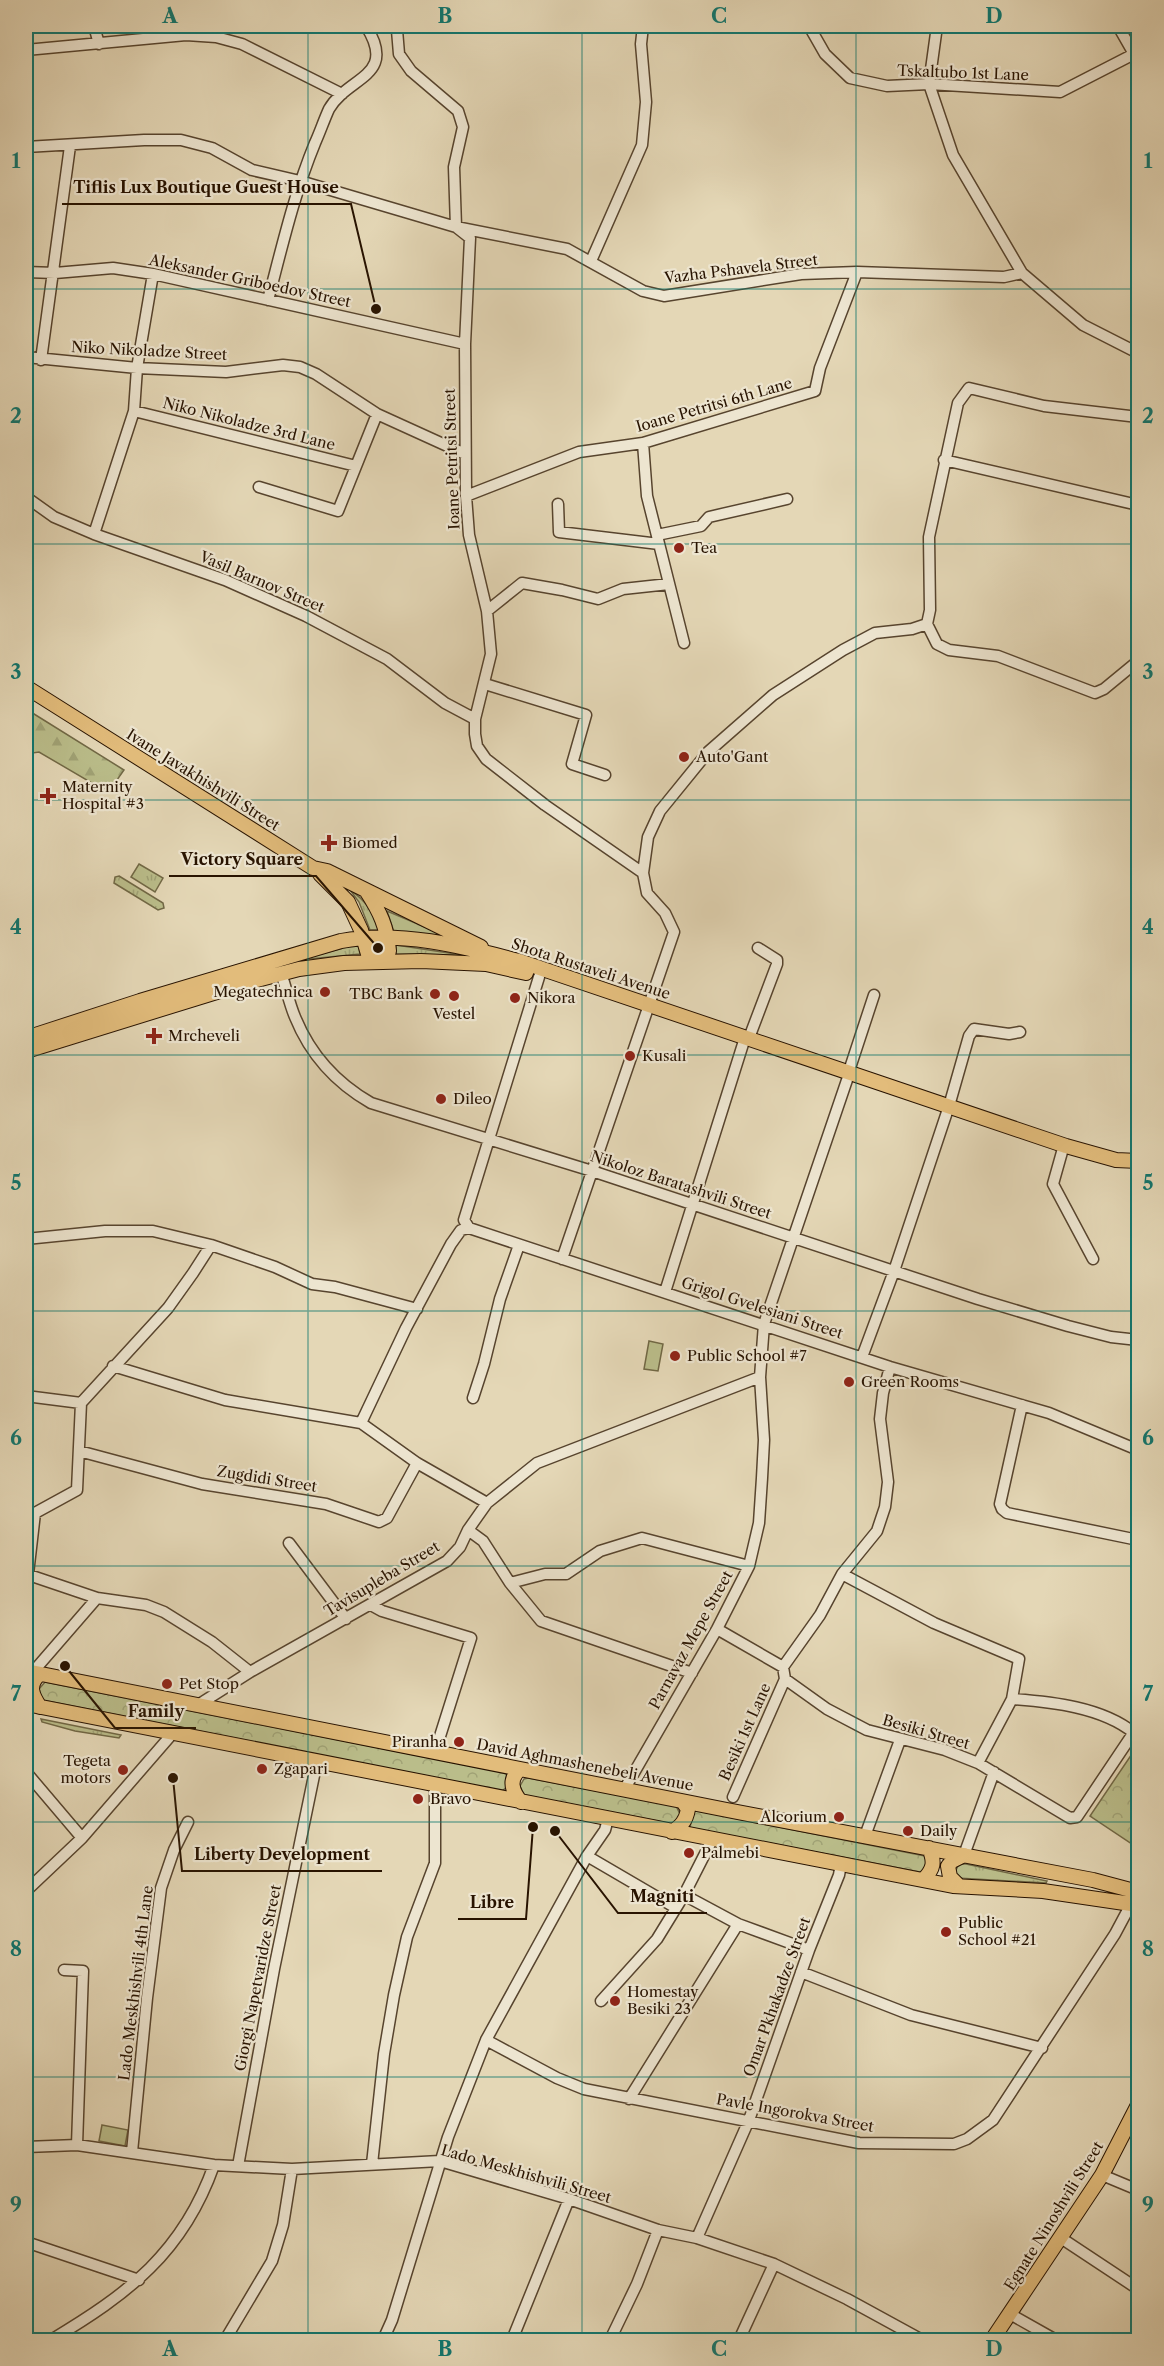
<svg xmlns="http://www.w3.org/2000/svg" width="1164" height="2366" font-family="'Libre Caslon Text',serif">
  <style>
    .grass { fill: url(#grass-tufts); stroke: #716845; stroke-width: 1.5 }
    .forest { fill: url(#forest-firs); stroke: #716845; stroke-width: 1.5 }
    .park { fill: url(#park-crowns); stroke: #716845; stroke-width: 1.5 }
    .pitch { fill: #babd8a; stroke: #716845; stroke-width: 1.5 }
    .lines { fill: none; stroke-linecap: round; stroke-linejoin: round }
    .minor-casing { stroke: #57442e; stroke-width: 13 }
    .major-casing { stroke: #281300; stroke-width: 16 }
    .minor { stroke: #ede5d0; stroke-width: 10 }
    .major { stroke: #e2bc7b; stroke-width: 14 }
    .grid { fill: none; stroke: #0f766e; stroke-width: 1.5; stroke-opacity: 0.55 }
    .poi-dot { fill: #8f2418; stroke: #ede5d0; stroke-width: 2 }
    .labels { text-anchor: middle; stroke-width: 4.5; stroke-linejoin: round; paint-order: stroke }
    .street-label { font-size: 15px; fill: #281300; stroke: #ede5d0 }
    .poi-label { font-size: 15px; fill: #281300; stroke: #ede5d0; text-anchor: start }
    .leader { fill: none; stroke: #281300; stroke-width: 2 }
    .callout-dot { fill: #281300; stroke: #ede5d0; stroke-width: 2 }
    .callout-label { font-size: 16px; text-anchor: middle; font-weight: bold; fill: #281300; stroke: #ede5d0; stroke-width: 4.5; stroke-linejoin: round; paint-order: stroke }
    .neatline { fill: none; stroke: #0f766e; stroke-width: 2 }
    .grid-label { font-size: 20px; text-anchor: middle; font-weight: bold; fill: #0f766e }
  </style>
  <defs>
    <pattern id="grass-tufts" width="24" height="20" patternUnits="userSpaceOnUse" patternTransform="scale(1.5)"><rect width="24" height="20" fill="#babd8a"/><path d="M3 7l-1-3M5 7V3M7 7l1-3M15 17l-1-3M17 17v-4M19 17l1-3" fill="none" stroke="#a0a275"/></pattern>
    <pattern id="forest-firs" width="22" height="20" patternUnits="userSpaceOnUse" patternTransform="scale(1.5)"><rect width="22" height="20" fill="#babd8a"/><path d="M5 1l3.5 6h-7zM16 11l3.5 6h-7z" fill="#a0a275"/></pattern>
    <pattern id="park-crowns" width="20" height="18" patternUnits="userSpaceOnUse" patternTransform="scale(1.5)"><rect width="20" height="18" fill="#babd8a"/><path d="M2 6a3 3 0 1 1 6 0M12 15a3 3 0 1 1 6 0" fill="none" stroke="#a0a275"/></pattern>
  </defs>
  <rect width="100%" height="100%" fill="#e4d7b6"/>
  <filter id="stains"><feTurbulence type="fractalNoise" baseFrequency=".00333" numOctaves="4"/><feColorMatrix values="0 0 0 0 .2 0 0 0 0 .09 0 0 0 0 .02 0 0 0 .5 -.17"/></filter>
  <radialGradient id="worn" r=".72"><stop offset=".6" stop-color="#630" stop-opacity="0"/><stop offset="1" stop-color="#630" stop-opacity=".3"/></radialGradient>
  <path class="grass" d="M139 864 163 878 155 892 131 877Z
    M119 876 163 903 164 908 158 910 114 883 115 877Z
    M350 890C367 901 372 912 380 930H370L359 902Z
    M387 911 458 941 394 932Z
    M358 944 360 954 299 960Z
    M396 945 462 955 396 954Z
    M41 1719 121 1735 119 1738 75 1731 42 1722Z
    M959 1864H966L1047 1881 1046 1883 957 1878 955 1872Z"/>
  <path class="forest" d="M26 709 124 770 112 787 102 789 39 752 26 754Z"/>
  <path class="park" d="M45 1682 506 1773 509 1785 502 1791 42 1700 39 1689Z
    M1138 1745V1848L1090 1816Z
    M528 1778 676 1806 680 1814 679 1821 673 1824 523 1795 520 1786 524 1779Z
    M693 1810 925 1856 929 1861 923 1872H920L690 1828Z"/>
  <path class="pitch" d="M649 1341 663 1344 658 1371 644 1369Z
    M102 2125 128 2130 125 2146 99 2141Z"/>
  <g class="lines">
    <defs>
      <path id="minor" d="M94 26 99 44
        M394 26 397 30 399 54 411 71 458 111 463 127 454 167 456 227 470 238 465 344 466 496 469 535 487 611 491 654 475 719V734L477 746 486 759 545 805 643 873
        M809 26 825 54 850 78 887 86 929 84 1060 92 1134 54
        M937 26 929 84 953 155 1022 273
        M1118 26 1138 61
        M26 50 186 35 216 37 242 44 342 94
        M26 147 144 140H181L212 148 252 170 300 181 456 227 567 249 643 291 664 296 801 274 857 272 1004 277 1022 273 1083 325 1138 353
        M591 261 642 145 646 102 641 44 643 26
        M26 272 55 273 113 268 153 274 465 344
        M268 300C282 247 294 194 315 143 320 132 324 120 329 109 348 76 398 77 366 26
        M26 357 137 368 226 372 283 365 300 367 316 374 377 414 465 454
        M41 360 70 146
        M134 411 356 466
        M643 443 647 496 684 643
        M944 460 1138 505
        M259 487 338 511 377 414
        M466 496 579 452 643 443 815 391 820 368 857 272
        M26 497 54 517 94 534 225 580 306 616 387 659 445 703 475 719
        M558 504 559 532 659 544
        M94 534 134 411 137 368 153 274
        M657 535 701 526 709 517 787 499
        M487 611 522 583 562 590 598 599 623 589 669 584
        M927 624 937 644 949 650 998 656 1095 693 1104 689 1138 661
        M485 684 586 715 572 764 605 775
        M281 973C286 987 289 1003 295 1017 310 1054 336 1083 371 1103L592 1171 978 1299 1068 1326 1111 1337 1138 1340
        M749 1038 777 964V960L758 948
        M849 1071 874 995
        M949 1106 969 1036 974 1029 1009 1034 1020 1032
        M1062 1152 1053 1184 1093 1259
        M469 1228 464 1220 539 977
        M26 1239 105 1231H153L211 1245 275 1267 312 1284 335 1287 417 1309
        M562 1259 674 932 665 913 647 893 643 873 648 837 660 811 708 752 773 695 843 650 875 633 912 629 927 624 930 610 929 537 958 403 969 388 1044 406 1138 417
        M665 1292 743 1044
        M862 1357 894 1271 947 1112
        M113 1366 225 1400 361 1423 417 1463 487 1503
        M26 1396 81 1403
        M473 1398 484 1364 500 1299 519 1245
        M1022 1405 1000 1504 1002 1509 1007 1513 1138 1540
        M361 1423 406 1328 451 1244 461 1230 469 1228 890 1367 1049 1413 1138 1450
        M79 1451 202 1484 326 1504 379 1522 387 1518 417 1463
        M26 1514 35 1513 77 1490 81 1403 168 1308 193 1273 211 1245
        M468 1530 483 1541 510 1583 541 1621 692 1673
        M289 1543 346 1619
        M26 1574 97 1598 146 1605 164 1612 212 1642 250 1672
        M28 1574 35 1513
        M842 1574 934 1623 1019 1659 1012 1699 978 1763
        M510 1583 545 1574H566L600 1551 642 1538 749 1566
        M371 1605 382 1611 471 1638 435 1752
        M717 1629 783 1667 785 1679 827 1709 867 1730 945 1750 978 1763 1070 1818 1077 1817 1138 1726
        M783 1667 820 1615 842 1574 877 1531 885 1507 888 1482 880 1419 883 1393 890 1367
        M32 1673 97 1598
        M1012 1699C1052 1702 1102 1707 1134 1733
        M198 1705 250 1672 447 1561 460 1547 468 1530 487 1503 537 1463 760 1377
        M26 1772 82 1838
        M624 1790 717 1629 749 1566 759 1523 762 1478 764 1440 760 1377 764 1324 847 1080
        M733 1797 785 1679
        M865 1836 900 1740
        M964 1855 994 1772
        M587 1856 676 1908
        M26 1891 82 1838 173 1733
        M684 1895 738 1924 809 1950
        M64 1970 83 1971 77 2145
        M801 1972 911 2015 1042 2048
        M601 2001 657 1939 684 1895 712 1840
        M486 2040 557 2078 584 2089 859 2143 954 2144 967 2139 993 2120 1115 1934 1131 1904
        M629 2099 738 1924
        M26 2147 77 2145 214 2165 292 2169 440 2161 569 2199 658 2230 697 2238 774 2264 847 2299 922 2340
        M132 2152 147 1998 161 1888 174 1850 188 1822
        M372 2164 384 2054 394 1995 407 1937 435 1863V1785
        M238 2166 274 1969 317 1761
        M1102 2175 1138 2190
        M697 2238 749 2120 809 1950 839 1875 841 1864
        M1061 2238 1138 2289
        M26 2242 139 2280
        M1010 2314 1056 2340
        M51 2340C128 2294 183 2253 214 2165
        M225 2340 272 2261 283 2225 292 2169
        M383 2340 392 2320 448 2137 486 2040 587 1856 605 1830 608 1819
        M512 2340 569 2199
        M610 2340 637 2284 658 2230
        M739 2340 774 2264"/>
      <path id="major" d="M26 687 313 868 327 871 481 947
        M320 874 348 902 361 930 368 954 379 961
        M367 892C380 912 387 927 389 951L379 961
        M26 1038 140 1001 341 941C399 930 462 946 519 961L1066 1146 1116 1160 1138 1161
        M26 1051 249 982 299 969 344 963 421 961 486 964 526 973
        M26 1671 727 1810 1093 1880 1138 1892
        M40 1674C27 1685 32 1695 40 1707
        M26 1704 953 1886 1043 1891 1138 1905
        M520 1769C508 1780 512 1791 521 1802
        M672 1832C681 1826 686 1821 688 1809L683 1802
        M923 1880C934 1869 935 1862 929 1848
        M959 1886 950 1877 948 1866 952 1861 964 1855
        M992 2340 1102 2175 1138 2105"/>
    </defs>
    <use href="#minor" class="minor-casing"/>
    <use href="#major" class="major-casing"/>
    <use href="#minor" class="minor"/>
    <use href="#major" class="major"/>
  </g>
  <path class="grid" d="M308 26V2340M582 26V2340M856 26V2340M26 289H1138M26 544H1138M26 800H1138M26 1055H1138M26 1311H1138M26 1566H1138M26 1822H1138M26 2077H1138"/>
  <g class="poi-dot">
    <circle cx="679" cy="548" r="6"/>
    <circle cx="684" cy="757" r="6"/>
    <path d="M45 787h6v6h6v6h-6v6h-6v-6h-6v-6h6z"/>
    <path d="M326 834h6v6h6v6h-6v6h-6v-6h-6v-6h6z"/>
    <circle cx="325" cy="992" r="6"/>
    <circle cx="435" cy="994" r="6"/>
    <circle cx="454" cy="996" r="6"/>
    <circle cx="515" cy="998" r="6"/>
    <path d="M151 1027h6v6h6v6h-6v6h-6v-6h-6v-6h6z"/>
    <circle cx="630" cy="1056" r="6"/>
    <circle cx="441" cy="1099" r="6"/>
    <circle cx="675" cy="1356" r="6"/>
    <circle cx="849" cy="1382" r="6"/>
    <circle cx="167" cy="1684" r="6"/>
    <circle cx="459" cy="1742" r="6"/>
    <circle cx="262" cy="1769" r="6"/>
    <circle cx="123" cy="1770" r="6"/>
    <circle cx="418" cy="1799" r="6"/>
    <circle cx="839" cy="1817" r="6"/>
    <circle cx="908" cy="1831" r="6"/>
    <circle cx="689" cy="1853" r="6"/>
    <circle cx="946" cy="1932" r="6"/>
    <circle cx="615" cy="2001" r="6"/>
  </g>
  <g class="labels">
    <g class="street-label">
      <text transform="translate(963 73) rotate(2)" y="5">Tskaltubo 1st Lane</text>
      <text transform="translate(741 269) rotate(-7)" y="5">Vazha Pshavela Street</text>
      <text transform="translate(250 281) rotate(12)" y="5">Aleksander Griboedov Street</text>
      <text transform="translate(149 351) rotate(3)" y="5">Niko Nikoladze Street</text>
      <text transform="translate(714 405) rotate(-16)" y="5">Ioane Petritsi 6th Lane</text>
      <text transform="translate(249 424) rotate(14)" y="5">Niko Nikoladze 3rd Lane</text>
      <text transform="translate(452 459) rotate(-92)" y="5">Ioane Petritsi Street</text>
      <text transform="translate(262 582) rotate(23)" y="5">Vasil Barnov Street</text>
      <text transform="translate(203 780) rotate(32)" y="5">Ivane Javakhishvili Street</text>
      <text transform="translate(591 969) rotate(18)" y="5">Shota Rustaveli Avenue</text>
      <text transform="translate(681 1185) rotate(18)" y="5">Nikoloz Baratashvili Street</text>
      <text transform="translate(762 1308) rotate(18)" y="5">Grigol Gvelesiani Street</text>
      <text transform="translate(267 1479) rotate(9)" y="5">Zugdidi Street</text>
      <text transform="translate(382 1579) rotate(-31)" y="5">Tavisupleba Street</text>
      <text transform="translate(691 1640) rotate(-61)" y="5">Parnavaz Mepe Street</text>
      <text transform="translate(745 1732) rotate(-66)" y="5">Besiki 1st Lane</text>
      <text transform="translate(926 1732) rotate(16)" y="5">Besiki Street</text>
      <text transform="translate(585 1765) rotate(11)" y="5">David Aghmashenebeli Avenue</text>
      <text transform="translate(258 1978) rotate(-79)" y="5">Giorgi Napetvaridze Street</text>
      <text transform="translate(136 1983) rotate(-83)" y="5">Lado Meskhishvili 4th Lane</text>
      <text transform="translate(777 1997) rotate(-70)" y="5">Omar Pkhakadze Street</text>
      <text transform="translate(795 2113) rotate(10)" y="5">Pavle Ingorokva Street</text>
      <text transform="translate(526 2174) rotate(16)" y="5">Lado Meskhishvili Street</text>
      <text transform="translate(1054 2216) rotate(-58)" y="5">Egnate Ninoshvili Street</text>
    </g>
    <g class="poi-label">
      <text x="691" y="553">Tea</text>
      <text x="696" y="762">Auto'Gant</text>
      <text x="62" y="792">Maternity<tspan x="62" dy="17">Hospital #3</tspan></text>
      <text x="342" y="848">Biomed</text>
      <text x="313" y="997" text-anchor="end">Megatechnica</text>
      <text x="423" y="999" text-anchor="end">TBC Bank</text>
      <text x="527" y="1003">Nikora</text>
      <text x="454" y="1019" text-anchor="middle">Vestel</text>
      <text x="168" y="1041">Mrcheveli</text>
      <text x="642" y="1061">Kusali</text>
      <text x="453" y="1104">Dileo</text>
      <text x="687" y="1361">Public School #7</text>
      <text x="861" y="1387">Green Rooms</text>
      <text x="179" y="1689">Pet Stop</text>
      <text x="447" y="1747" text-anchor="end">Piranha</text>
      <text x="111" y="1766" text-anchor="end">Tegeta<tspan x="111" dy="17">motors</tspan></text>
      <text x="274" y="1774">Zgapari</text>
      <text x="430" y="1804">Bravo</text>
      <text x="827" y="1822" text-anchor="end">Alcorium</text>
      <text x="920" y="1836">Daily</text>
      <text x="701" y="1858">Palmebi</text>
      <text x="958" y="1928">Public<tspan x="958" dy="17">School #21</tspan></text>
      <text x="627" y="1997">Homestay<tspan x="627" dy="17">Besiki 23</tspan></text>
    </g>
  </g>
  <path class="leader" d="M376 309L351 204H62M378 948L316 876H169M65 1666L115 1728H196M173 1778L182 1871H382M555 1831L618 1913H707M533 1827L526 1919H458"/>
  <g class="callout-dot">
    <circle cx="376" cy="309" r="6"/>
    <circle cx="378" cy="948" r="6"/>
    <circle cx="65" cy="1666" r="6"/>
    <circle cx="173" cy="1778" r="6"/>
    <circle cx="555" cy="1831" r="6"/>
    <circle cx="533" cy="1827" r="6"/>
  </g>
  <g class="callout-label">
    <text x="206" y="193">Tiflis Lux Boutique Guest House</text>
    <text x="242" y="865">Victory Square</text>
    <text x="156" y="1717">Family</text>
    <text x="282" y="1860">Liberty Development</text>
    <text x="662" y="1902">Magniti</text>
    <text x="492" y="1908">Libre</text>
  </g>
  <rect width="1164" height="2366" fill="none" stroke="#e4d7b6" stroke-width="66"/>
  <rect x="33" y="33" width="1098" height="2300" class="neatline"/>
  <g class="grid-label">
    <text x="170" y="23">A</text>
    <text x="445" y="23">B</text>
    <text x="719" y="23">C</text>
    <text x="994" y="23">D</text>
    <text x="16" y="168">1</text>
    <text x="1148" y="168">1</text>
    <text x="16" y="423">2</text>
    <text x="1148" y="423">2</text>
    <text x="16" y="679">3</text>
    <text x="1148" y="679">3</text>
    <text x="16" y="934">4</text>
    <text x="1148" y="934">4</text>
    <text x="16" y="1190">5</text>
    <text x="1148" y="1190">5</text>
    <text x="16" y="1445">6</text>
    <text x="1148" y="1445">6</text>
    <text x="16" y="1701">7</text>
    <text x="1148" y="1701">7</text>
    <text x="16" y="1956">8</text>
    <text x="1148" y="1956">8</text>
    <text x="16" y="2212">9</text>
    <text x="1148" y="2212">9</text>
    <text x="170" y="2356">A</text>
    <text x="445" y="2356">B</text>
    <text x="719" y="2356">C</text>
    <text x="994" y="2356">D</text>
  </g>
  <rect width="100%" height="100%" filter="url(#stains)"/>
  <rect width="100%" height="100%" fill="url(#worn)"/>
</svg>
